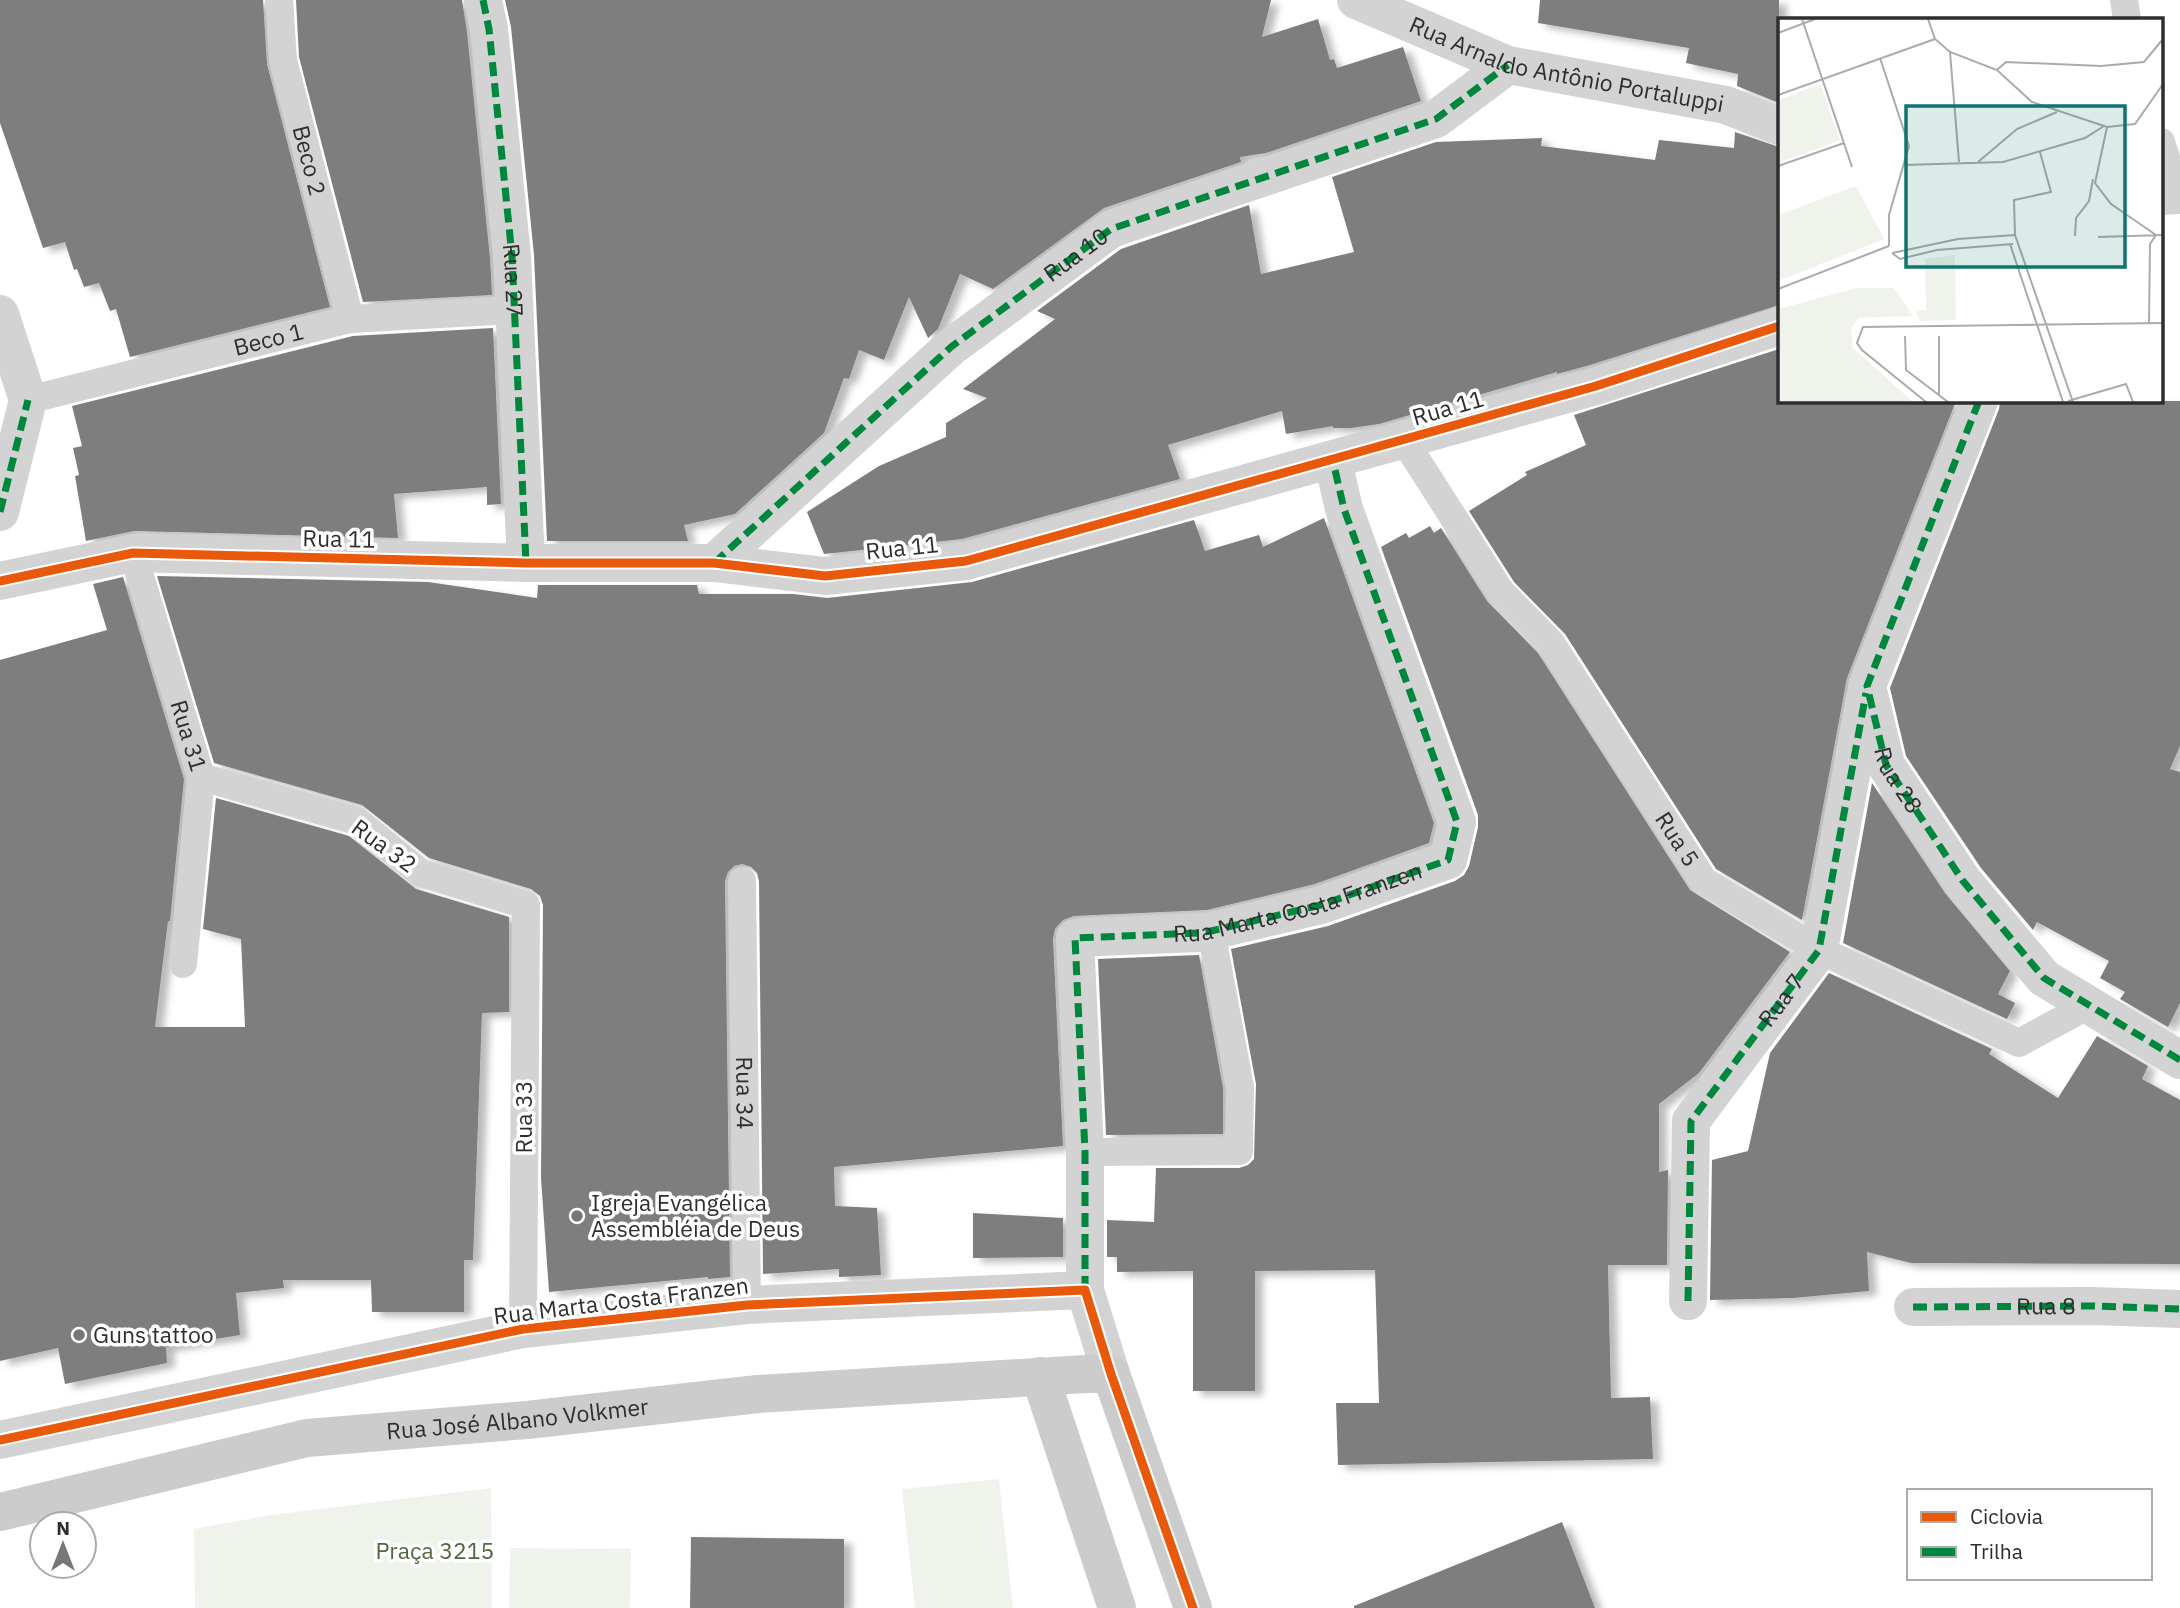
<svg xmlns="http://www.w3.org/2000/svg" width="2180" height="1608" font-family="'IBM Plex Sans',sans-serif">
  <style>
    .green { fill: #f0f3ec }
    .building { fill: #7e7e7e; filter: url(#shadow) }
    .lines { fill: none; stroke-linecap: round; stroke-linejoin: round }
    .lane { stroke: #d3d3d3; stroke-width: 28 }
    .street { stroke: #d3d3d3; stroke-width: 38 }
    .secondary { stroke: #ccc; stroke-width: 38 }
    .quiet { stroke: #00873e; stroke-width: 7; stroke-dasharray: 14 7; stroke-linecap: butt }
    .cycleway-casing { stroke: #fff; stroke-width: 13 }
    .cycleway { stroke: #e8590c; stroke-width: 9 }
    .poi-dot { fill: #777; stroke: #fff; stroke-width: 2.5 }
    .labels { text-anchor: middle; stroke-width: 7; stroke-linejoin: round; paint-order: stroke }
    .street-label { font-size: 23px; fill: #2e2e2e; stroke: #fff }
    .poi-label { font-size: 23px; fill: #2e2e2e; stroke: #fff; text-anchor: start }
    .park-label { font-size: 23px; fill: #51673e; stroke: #fff }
    .inset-road { fill: none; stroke: #ababab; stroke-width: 2 }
    .view { fill: #0f766e; fill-opacity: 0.15; stroke: #0f766e; stroke-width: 3.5 }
    .inset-edge { fill: none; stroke: #2e2e2e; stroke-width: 3.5 }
  </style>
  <defs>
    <filter id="shadow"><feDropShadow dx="8" dy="4.5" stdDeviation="3.5" flood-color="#0004"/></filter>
  </defs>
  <rect width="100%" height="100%" fill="#fff"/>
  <path class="green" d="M999 1479 1013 1608H915L902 1489Z
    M491 1488 492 1608H195L194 1529 271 1515Z
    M510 1548 631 1549 630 1608H509Z"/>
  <path class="building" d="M0 0H263L267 64 330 307 130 357 116 309 110 311 99 283 84 287 77 269 74 270 65 242 43 248 0 123Z
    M296 0H462L467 32 490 258 492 295 363 302 299 57Z
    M505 0H1271L1262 37 1318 19 1330 60 1334 59 1337 68 1403 47 1421 101 1266 153 1240 157 1241 162 1104 208 993 289 960 274 938 329 928 338 909 297 884 360 859 350 849 379 844 378 824 433 735 514 684 525 688 541H547L534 255 511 27Z
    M1540 0H1779V103L1737 86 1738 74 1686 63 1689 48 1538 23Z
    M1735 132 1779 147V305L1590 365 1557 374V372L1379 424 1351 428H1333V426L1286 434 1282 411 1168 445 1180 479 962 539 824 554 807 512 879 466 946 437V423L987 398 963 389 1055 319 1037 311 1121 249 1249 205 1261 274 1354 252 1332 177 1436 142 1542 138 1541 146 1655 160 1659 140 1734 148Z
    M493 328 501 504 487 505V487L394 494 398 538 134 531 86 541 75 476 79 475 73 448 82 446 72 406 353 336Z
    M1779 349V401H1956L1847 678 1802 920 1716 869 1565 634 1514 582 1469 511 1527 475 1525 472 1586 445 1574 415Z
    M2000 401H2180V746L2170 769 2180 772V1003L2168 1027 2120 999 2125 992 2100 978 2109 961 2037 922 2033 930 1981 868 1906 756 1890 688 1999 409Z
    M1324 518 1434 823 1429 843 1315 884 1207 910 1074 916 1063 920 1055 929 1053 939 1063 1146 834 1167 835 1206 877 1208 881 1275 839 1277V1269L763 1274 759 881 757 873 751 867 742 864 734 866 728 872 725 881 730 1277 708 1279V1277L549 1292 541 1178 543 905 540 896 531 889 429 858 362 805 214 763 157 576 428 582 537 598 538 585H697L699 594H793L827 598 972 582 1194 520 1205 551 1259 535 1263 547Z
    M1430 526 1434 533 1441 528 1487 601 1538 653 1690 890 1790 952 1699 1073 1659 1104V1172L1668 1170 1667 1265H1608L1611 1398 1650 1397 1653 1459 1338 1465 1336 1403H1379L1375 1270 1255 1271V1391H1193V1271L1117 1272V1257H1107V1220L1154 1222 1156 1168H1239L1248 1165 1254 1159 1256 1084 1231 949 1328 926 1455 881 1464 875 1469 866 1478 827V815L1381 547 1406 533 1409 538Z
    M123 577 184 779 170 921H168L155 1027H245L241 939 203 929 216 798 349 836 416 889 509 917V1012L482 1013 473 1260H464V1312H372L371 1280H283L284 1288 236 1293 240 1335 166 1347 167 1363 65 1384 58 1348 0 1361V660L107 630 93 584Z
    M1872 783 1945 893 2010 971 1998 994 2015 1003 2007 1019 1843 943Z
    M1199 955 1223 1088V1134L1106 1135 1098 959Z
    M1829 973 1992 1049 1989 1054 2058 1098 2097 1036 2148 1066 2142 1079 2180 1100V1264L1911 1263 1867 1252 1869 1291 1793 1298 1710 1300 1712 1160 1748 1151 1770 1053Z
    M973 1213 1063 1218V1257L973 1258Z
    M1562 1522 1595 1608H1354V1606Z
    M691 1537 844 1539V1608H690Z"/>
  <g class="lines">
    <g class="lane">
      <path id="s1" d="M279 0 283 60 350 319"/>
      <path d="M2124 0 2127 19"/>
      <path d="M2161 142 2178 195"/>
      <path id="s2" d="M28 400 350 319 515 310"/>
      <path id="s3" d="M1404 440 1501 592 1551 643 1704 881 1819 950 2019 1043 2089 1005"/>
      <path id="s4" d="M133 553 201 777 183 964"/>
      <path d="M201 777 357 821 421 873 526 905 523 1329"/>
      <path id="s5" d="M742 881 747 1305"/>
      <path d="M1085 1152 1239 1151 1240 1087 1211 931"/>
    </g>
    <g class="street">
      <path d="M483 0 489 29 512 256 526 563"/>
      <path id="s6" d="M1356 0 1508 65 1726 105 1779 126"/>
      <path d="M2161 196 2180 195"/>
      <path d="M0 314 28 400 0 512"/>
      <path id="s7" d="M1979 401 1867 686 1886 765 1963 881 2044 978 2180 1060"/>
      <path id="s8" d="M714 563 951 347 1111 229 1436 119 1508 65"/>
      <path d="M0 581 133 553 526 563H714L825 576 966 561 1596 386 1779 326"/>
      <path id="s9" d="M1085 1290V1152L1075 938 1199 933 1211 931 1321 905 1448 860 1457 822 1344 509 1333 461"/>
      <path d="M1688 1301 1691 1121 1819 950 1865 698"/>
      <path id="s10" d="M1913 1307 2093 1306 2180 1309"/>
      <path d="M0 1440 523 1329 747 1305 1085 1290 1111 1374"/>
    </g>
    <g class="secondary">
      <path d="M1040 1376 1117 1608"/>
      <path id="s11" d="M0 1512 307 1438 527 1420 758 1394 1086 1374H1111L1193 1608"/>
    </g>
    <g class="quiet">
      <path id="s12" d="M483 0 489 29 512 256 526 563"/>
      <path d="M1979 401 1867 686 1886 765 1963 881 2044 978 2180 1060"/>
      <path d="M0 512 28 400"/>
      <path d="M714 563 951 347 1111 229 1436 119 1508 65"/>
      <path d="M1085 1290V1152L1075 938 1199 933 1211 931 1321 905 1448 860 1457 822 1344 509 1333 461"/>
      <path id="s13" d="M1688 1301 1691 1121 1819 950 1866 693"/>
      <path d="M1913 1307 2093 1306 2180 1309"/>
    </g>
    <defs>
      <path id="cycleway" d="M0 581 133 553 526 563H714L825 576 966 561 1596 386 1779 326
        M0 1440 523 1329 747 1305 1085 1290 1111 1374 1193 1608"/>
    </defs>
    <use href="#cycleway" class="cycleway-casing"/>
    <use href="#cycleway" class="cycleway"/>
  </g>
  <g class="poi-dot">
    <circle cx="577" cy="1216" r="7"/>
    <circle cx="79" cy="1335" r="7"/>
  </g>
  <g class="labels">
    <g class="street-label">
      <text dy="8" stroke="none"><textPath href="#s6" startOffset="222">Rua Arnaldo Antônio Portaluppi</textPath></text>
      <text dy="8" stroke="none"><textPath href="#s1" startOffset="164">Beco 2</textPath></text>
      <text dy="8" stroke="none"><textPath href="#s8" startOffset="476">Rua 10</textPath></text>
      <text dy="8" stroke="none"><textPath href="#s12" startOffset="282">Rua 27</textPath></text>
      <text dy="8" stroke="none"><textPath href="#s2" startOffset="248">Beco 1</textPath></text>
      <text transform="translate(1448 408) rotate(-16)" y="8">Rua 11</text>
      <text transform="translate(339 539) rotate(1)" y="8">Rua 11</text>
      <text transform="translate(902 548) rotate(-6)" y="8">Rua 11</text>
      <text dy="8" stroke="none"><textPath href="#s4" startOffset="191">Rua 31</textPath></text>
      <text dy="8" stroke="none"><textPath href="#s7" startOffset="406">Rua 28</textPath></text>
      <text dy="8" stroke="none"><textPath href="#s3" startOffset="485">Rua 5</textPath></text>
      <text transform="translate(384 846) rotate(36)" y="8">Rua 32</text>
      <text dy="8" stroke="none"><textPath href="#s9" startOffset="579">Rua Marta Costa Franzen</textPath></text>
      <text dy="8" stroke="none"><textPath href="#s13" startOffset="331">Rua 7</textPath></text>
      <text dy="8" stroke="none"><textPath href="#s5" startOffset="212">Rua 34</textPath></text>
      <text transform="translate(524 1117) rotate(-90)" y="8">Rua 33</text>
      <text transform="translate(621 1301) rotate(-7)" y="8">Rua Marta Costa Franzen</text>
      <text dy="8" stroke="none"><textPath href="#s10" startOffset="133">Rua 8</textPath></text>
      <text dy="8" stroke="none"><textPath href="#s11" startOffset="527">Rua José Albano Volkmer</textPath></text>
    </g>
    <g class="poi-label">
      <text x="591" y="1211">Igreja Evangélica<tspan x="591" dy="26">Assembléia de Deus</tspan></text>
      <text x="93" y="1343">Guns tattoo</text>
    </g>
    <g class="park-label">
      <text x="435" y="1559">Praça 3215</text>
    </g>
  </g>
  <g transform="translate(1778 18)">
    <rect width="385" height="385" fill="#fff"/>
    <path d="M42 66 62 122 0 145V82ZM78 168 106 221 0 263V197ZM177 237 178 302 142 303 138 293 148 292 147 241ZM78 270H116L135 298 80 300 73 310 75 330 135 384H0V291Z" fill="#f0f3ec"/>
    <path class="inset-road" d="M24 1 74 149M150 1 157 21 172 34 219 52 254 84 329 109 357 106 385 66M0 15 37 1M172 34 181 144M102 40 131 128 111 197V228M219 52 228 44 323 48 366 44 385 21M0 77 157 21M329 109 317 165 333 186 378 217 372 226 371 305M200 144 239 111 279 94M126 147 225 144 307 120 326 108M0 148 66 125M237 217 236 182 273 174 262 134M297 218 298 200 311 183 315 161M320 219 385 217M232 226 285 384M114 235 180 221 237 217 295 384M114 235 122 241 159 232 235 226M0 271 111 228M127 318 128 352 170 384M161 318V376M290 383 348 366 355 384M148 384 84 332 79 325 85 309 385 305"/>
    <path class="view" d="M128 88H347V249H128Z"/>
    <rect width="385" height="385" class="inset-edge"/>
  </g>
  <rect x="1907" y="1489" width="245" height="91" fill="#ffffff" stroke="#ababab" stroke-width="2"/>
  <rect x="1921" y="1512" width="35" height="10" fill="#e8590c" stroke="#ababab" stroke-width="2"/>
  <text x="1970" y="1524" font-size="21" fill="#2e2e2e">Ciclovia</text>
  <rect x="1921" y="1547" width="35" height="10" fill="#00873e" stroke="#ababab" stroke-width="2"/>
  <text x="1970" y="1559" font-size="21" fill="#2e2e2e">Trilha</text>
  <g transform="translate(63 1545)"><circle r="33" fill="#ffffff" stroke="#ababab" stroke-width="2"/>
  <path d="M0-5L12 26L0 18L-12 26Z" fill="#777777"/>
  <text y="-10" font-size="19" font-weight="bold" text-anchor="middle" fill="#2e2e2e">N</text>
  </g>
</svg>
